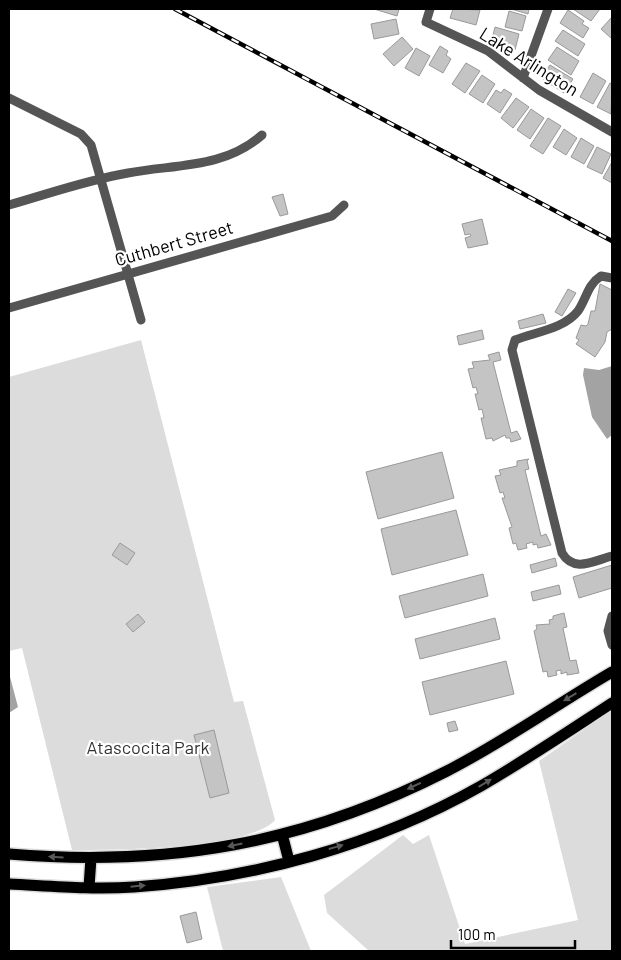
<svg xmlns="http://www.w3.org/2000/svg" width="621" height="960" font-family="Barlow,sans-serif">
  <style>
    .green { fill: #dcdcdc }
    .water { fill: #a3a3a3 }
    .building { fill: #c4c4c4; stroke: #999 }
    .lines { fill: none; stroke-linecap: round; stroke-linejoin: round }
    .major-casing { stroke: #dbdbdb; stroke-width: 14 }
    .minor { stroke: #555; stroke-width: 9 }
    .major { stroke: #000; stroke-width: 11 }
    .rail-casing { stroke: #000; stroke-width: 4.5 }
    .rail { stroke: #fff; stroke-width: 2.5; stroke-dasharray: 8; stroke-linecap: butt }
    .oneway { fill: #595959 }
    .labels { text-anchor: middle; stroke-width: 4.5; stroke-linejoin: round; paint-order: stroke }
    .street-label { font-size: 18px; fill: #000; stroke: #fff }
    .park-label { font-size: 18px; fill: #333; stroke: #fff }
  </style>
  <rect width="100%" height="100%" fill="#fff"/>
  <path class="green" d="M141 340 234 702 243 701 275 820C251 849 112 850 72 850L22 648 9 651V377Z
    M612 710V951H369L327 913 324 895 403 835 413 844 429 835 465 944 578 920 539 761Z
    M281 877 311 951H223L207 887Z"/>
  <path class="water" d="M612 366V435L607 439 592 417 583 375 584 368 599 370Z
    M9 673 18 707 9 713Z"/>
  <path class="building" d="M374 9H399L397 16Z
    M453 9 480 10 476 25 450 18Z
    M511 9H529L528 14Z
    M573 9H600L591 21Z
    M568 10 584 21 582 24 589 28 583 38 560 23Z
    M509 11 526 16 522 31 505 27Z
    M612 17V39L601 29Z
    M396 19 399 34 374 39 371 24Z
    M495 27 519 34 515 50 491 43Z
    M563 30 585 44 578 56 555 41Z
    M402 37 413 49 394 66 383 54Z
    M440 46 448 51 446 55 451 59 443 73 429 65Z
    M557 47 579 61 571 75 548 60Z
    M416 48 430 56 419 76 405 68Z
    M466 63 480 71 465 93 452 84Z
    M550 65 573 79 564 93 541 78Z
    M593 73 606 81 593 104 580 97Z
    M482 75 495 84 483 103 469 94Z
    M610 83 612 84 611 114 597 107Z
    M504 89 512 94 500 113 487 104 496 90 501 93Z
    M516 98 529 107 513 128 501 118Z
    M531 109 544 118 530 139 517 130Z
    M548 118 561 126 543 154 530 146Z
    M564 129 577 138 566 155 553 147Z
    M581 138 594 146 584 164 571 157Z
    M597 147 611 154 602 174 587 167Z
    M612 162V183L603 178Z
    M283 194 288 214 280 216 272 197Z
    M482 219 488 244 468 248 465 238 471 236 470 234 465 235 462 224Z
    M600 284 612 290V329L607 332 605 342 595 357 576 344 579 340 576 338 581 325 586 326 588 324 591 311H595Z
    M568 289 576 293 562 316 555 312Z
    M543 314 546 323 520 329 518 321Z
    M482 330 484 339 459 345 457 336Z
    M499 352 501 360 493 362 511 433 517 431 521 439 511 442 510 438H506L505 435 493 441 492 438 486 439 481 418H484L482 409 479 410 475 394H478L476 387 473 388 468 369 474 368 472 362 490 360 488 355Z
    M442 452 454 498 378 519 366 472Z
    M529 459 527 461 529 469 525 470 541 536 546 534 551 545 538 548 537 544 533 545V542L526 544 527 548 518 550 516 543 513 544 509 528 512 527 502 498H505L503 492 500 493 495 476 501 475 499 470 517 466V461Z
    M456 510 468 555 392 575 381 529Z
    M120 543 135 553 127 565 112 555Z
    M555 558 557 566 532 573 530 565Z
    M612 565V588L579 598 573 577Z
    M483 574 488 596 405 618 399 596Z
    M559 585 561 594 533 601 531 592Z
    M564 613 567 627 563 628 570 661 576 660 579 673 567 675V672L561 674V670L556 671 557 675 548 677 547 671 543 672 534 631 537 629 536 625 550 624 549 620 553 619V616Z
    M138 614 145 622 133 632 126 624Z
    M495 618 500 639 420 659 415 639Z
    M506 661 514 694 430 715 422 682Z
    M455 721 458 730 449 732 447 723Z
    M214 730 229 793 210 798 194 735Z
    M196 912 202 939 187 943 180 916Z"/>
  <g class="lines">
    <defs>
      <path id="major" d="M282 834 289 861
        M9 854C168 867 304 844 447 771 504 742 557 704 612 672
        M9 884C50 886 92 890 134 887 253 879 377 845 481 786 526 760 569 731 612 703
        M89 887 91 858"/>
    </defs>
    <use href="#major" class="major-casing"/>
    <path class="minor" d="M430 9 426 22 488 51 539 90 612 132
      M523 78 548 9
      M9 98 81 134 91 145 141 320
      M9 205C48 194 87 180 128 173 175 164 223 169 262 135
      M612 278 601 276C587 285 587 298 578 311 564 329 535 332 515 340L512 350 562 553C574 573 593 561 612 556
      M9 308 332 216 344 205
      M612 616 608 631 612 645"/>
    <use href="#major" class="major"/>
    <defs>
      <path id="rail" d="M175 9 612 241"/>
    </defs>
    <use href="#rail" class="rail-casing"/>
    <use href="#rail" class="rail"/>
  </g>
  <defs><path id="oneway-solid" d="M-6-.8H1V-3.2L6.5 0L1 3.2V.8H-6Z" transform="scale(1.25)"/></defs>
  <g class="oneway">
    <use href="#oneway-solid" transform="translate(570 697) rotate(149)"/>
    <use href="#oneway-solid" transform="translate(485 783) rotate(-31)"/>
    <use href="#oneway-solid" transform="translate(414 786) rotate(155)"/>
    <use href="#oneway-solid" transform="translate(235 845) rotate(168)"/>
    <use href="#oneway-solid" transform="translate(336 847) rotate(-16)"/>
    <use href="#oneway-solid" transform="translate(56 857) rotate(-177)"/>
    <use href="#oneway-solid" transform="translate(138 886) rotate(-6)"/>
  </g>
  <g class="labels">
    <g class="street-label">
      <text transform="translate(529 62) rotate(32)" y="6">Lake Arlington</text>
      <text transform="translate(174 244) rotate(-16)" y="6">Cuthbert Street</text>
    </g>
    <g class="park-label">
      <text x="148" y="754">Atascocita Park</text>
    </g>
  </g>
  <rect width="621" height="960" fill="none" stroke="#000000" stroke-width="20"/>
  <path d="M451 940v8h124v-8" fill="none" stroke="#000000" stroke-width="2.5"/>
  <text x="458" y="940" font-size="15" fill="#000000" stroke="#ffffff" stroke-width="4" paint-order="stroke">100 m</text>
</svg>
